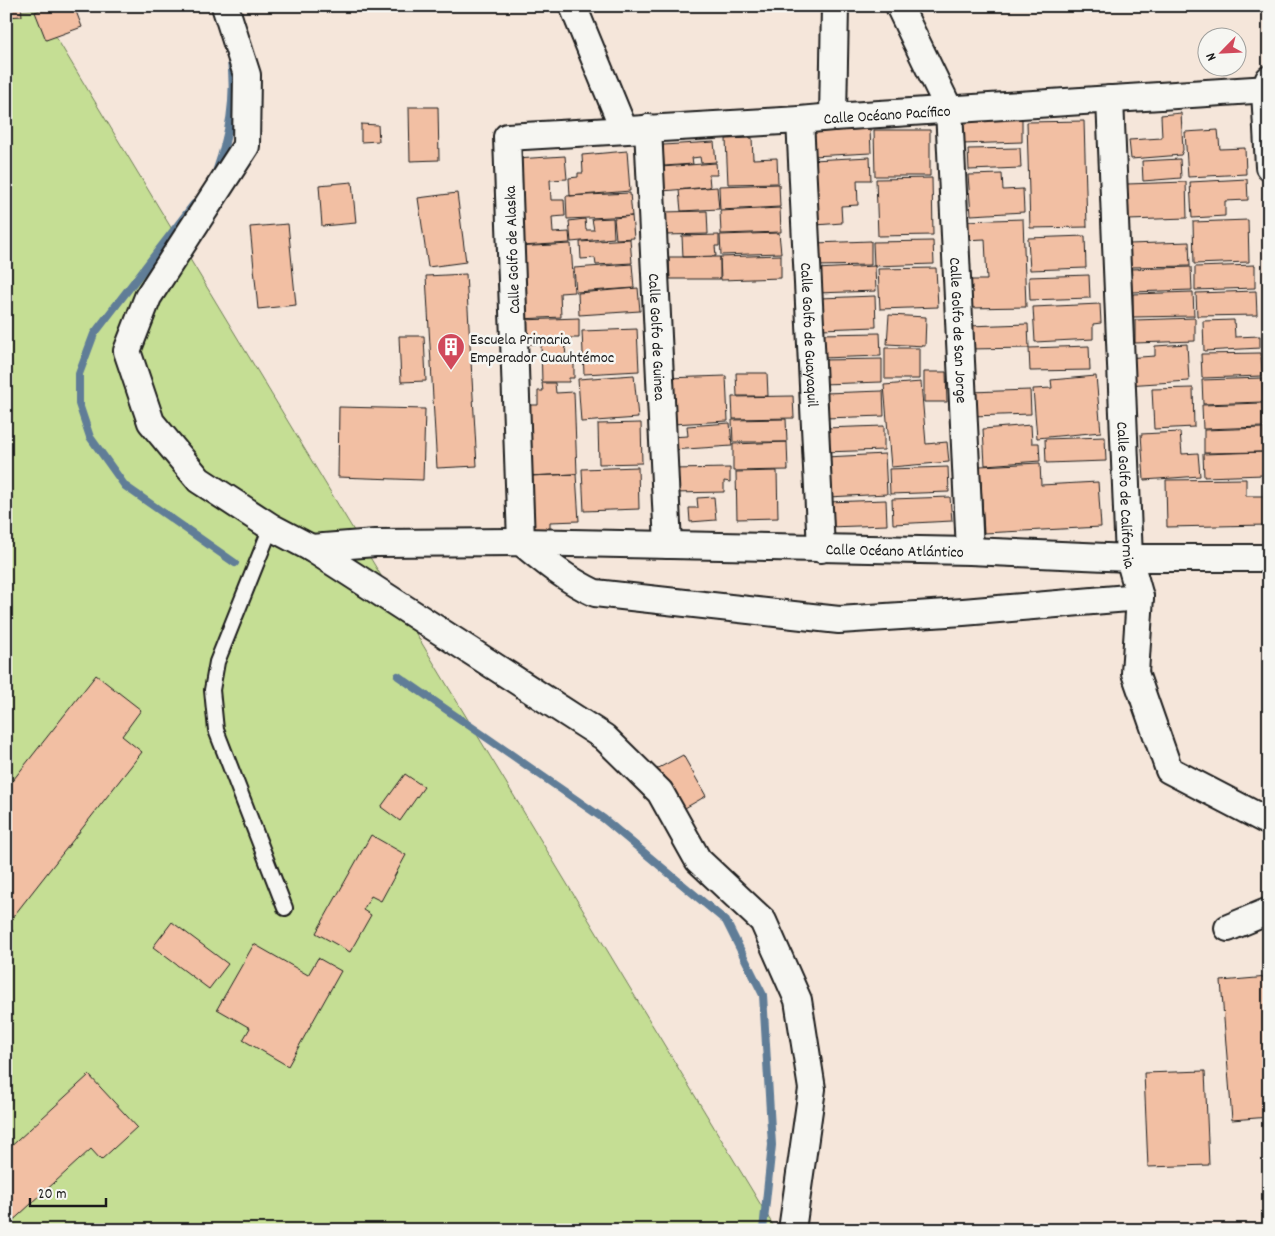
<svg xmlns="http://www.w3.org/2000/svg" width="1275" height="1236" font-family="Dekko,sans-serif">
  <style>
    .green { fill: #c5de94; stroke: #707d58 }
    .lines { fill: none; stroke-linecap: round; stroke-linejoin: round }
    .stream { stroke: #607d97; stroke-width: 8 }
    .building { fill: #f2bfa3; stroke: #1c1c1c }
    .lane-casing { stroke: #1c1c1c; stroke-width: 18 }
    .street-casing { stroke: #1c1c1c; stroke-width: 30 }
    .lane { stroke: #f6f6f2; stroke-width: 14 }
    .street { stroke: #f6f6f2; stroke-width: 26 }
    .labels { text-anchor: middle; stroke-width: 5; stroke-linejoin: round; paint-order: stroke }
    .street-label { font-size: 16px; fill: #1c1c1c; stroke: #f6f6f2 }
    .poi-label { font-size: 16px; fill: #1c1c1c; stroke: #f6f6f2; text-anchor: start }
  </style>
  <rect width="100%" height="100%" fill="#f5e6da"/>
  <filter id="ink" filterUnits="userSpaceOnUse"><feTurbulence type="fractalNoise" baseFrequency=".02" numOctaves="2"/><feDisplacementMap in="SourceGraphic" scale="10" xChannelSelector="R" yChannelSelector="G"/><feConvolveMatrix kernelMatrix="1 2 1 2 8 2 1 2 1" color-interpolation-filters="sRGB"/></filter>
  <g filter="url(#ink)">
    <path class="green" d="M39 9 776 1230H6V12Z"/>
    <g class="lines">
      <path class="stream" d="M216 172C229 135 236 100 231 61
        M194 204 94 334 79 374V404L90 437 125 486 235 563
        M398 676 604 819 726 921 763 995 772 1145 763 1230"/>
    </g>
    <path class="building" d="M6 6H21L22 16 6 17Z
      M50 6H74L82 27 46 40 35 12Z
      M409 107H438L439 160 410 161Z
      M1181 113 1183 150 1181 155 1131 159 1129 140 1162 138 1161 115Z
      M1022 119V142L962 144V121Z
      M1084 121 1087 227 1030 228 1027 122Z
      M361 124 378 125 379 141 361 142Z
      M870 129 871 153 812 156 810 132Z
      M874 130H930V176H875Z
      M1218 130 1220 149 1245 148 1246 174 1188 177 1185 132Z
      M752 138 753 159 777 158 778 183 728 184 726 139Z
      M714 142 716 162 701 163 700 157 692 158 693 164 664 166 663 145Z
      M1020 148 1021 168 969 170 968 149Z
      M627 151 630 191 570 196 569 178 578 177V173H583L582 155Z
      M565 156 567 179 550 180 551 200H564L565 216 552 217 553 233 569 232 570 243 521 246 516 159Z
      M870 157 871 180H857L858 205 841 206 842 223 816 225 813 160Z
      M1180 159 1181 178 1143 181 1142 161Z
      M716 163 717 175H709L710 187 662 191 661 167Z
      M1002 174 1003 190 1023 189 1024 212 971 215 968 175Z
      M932 178 933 235 878 236 876 179Z
      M1247 179 1248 200 1225 201V216L1192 218 1190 182Z
      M352 182 356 223 322 226 319 185Z
      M1186 182 1187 218 1128 220 1127 184Z
      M779 184 780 207 720 210 719 186Z
      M717 187 719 209 681 211 679 190Z
      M457 193 466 262 428 267 418 198Z
      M630 193 632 216 567 219 566 196Z
      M780 208 781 232 721 234 720 211Z
      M707 211 708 234 664 235 663 212Z
      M632 216 634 238 616 239 614 218Z
      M613 218 614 238 571 242 569 221 585 219 586 230H594L592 219Z
      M1023 219 1026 307 968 308 967 280H987L985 239 964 240V221Z
      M1248 220 1249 262 1194 264 1193 222Z
      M288 224 296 305 258 309 250 227Z
      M779 233 781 253 721 255 720 235Z
      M719 235V246H715L716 256 683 257 682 236Z
      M1085 236 1086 268 1030 270 1028 238Z
      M630 239 632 263 596 265 595 258 581 259 580 242Z
      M871 241V265L816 266 815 243Z
      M933 241 934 264 874 266 873 242Z
      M1189 242 1190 266 1131 267 1129 244Z
      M571 244 574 292 560 293 561 317 520 319 515 247Z
      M781 255V278L721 280 720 257Z
      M669 257H720V279H670Z
      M632 264 634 288 576 292 574 268Z
      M1255 265V288L1195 290V267Z
      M875 266 876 291 817 293 816 269Z
      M1191 267 1192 290 1132 292 1131 269Z
      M936 268 938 307 880 309 878 269Z
      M466 274 477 466 437 468 426 276Z
      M1089 275 1090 298 1030 300 1029 277Z
      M638 288 640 311 579 315 578 293Z
      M1256 291 1257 315 1197 316 1196 293Z
      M1193 292 1194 316 1133 317V294Z
      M875 296 876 327 821 329 820 298Z
      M1100 304 1101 323 1093 324V339L1035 342 1033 307Z
      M889 315 926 317 925 346 887 344Z
      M579 318V338H565L566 364H574V378H569V382H542L541 344H522L521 320Z
      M1195 318V341L1135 343V320Z
      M1234 320 1235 337 1260 336V348L1204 351 1203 321Z
      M1028 324 1029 348 969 349 968 326Z
      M637 329 639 371 584 374 582 331Z
      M880 333 881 356 821 358 820 334Z
      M399 336H424L426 381 401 382Z
      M1187 344 1189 381 1126 385 1125 358 1155 356V346Z
      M1089 346 1090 370 1030 371 1029 348Z
      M885 348H919V379H885Z
      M1261 353 1262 376 1202 378 1201 354Z
      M882 359V382L822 384V360Z
      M924 372H946L947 402H924Z
      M736 373H767L768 396H737Z
      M634 375 638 418 581 422 578 379Z
      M726 376 728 421 672 424 666 378Z
      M1096 376 1101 432 1037 438 1033 389 1052 388 1051 380Z
      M1262 378 1263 402 1203 404 1202 380Z
      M921 382 926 444 947 442 949 462 891 467 884 385Z
      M542 383H555L556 393 574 392 577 474 527 476 525 405H538V391H543Z
      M1193 388 1194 427 1154 429 1152 389Z
      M1030 390 1031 414 971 416 970 392Z
      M883 391 884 416 825 418V393Z
      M793 396 794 418 733 419 732 397Z
      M1262 403 1263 427 1203 429 1202 405Z
      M339 407 425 409 423 480 338 477Z
      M786 419 787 442H733L732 420Z
      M641 423 642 463 599 464 598 424Z
      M730 423 732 446 671 450 670 437 688 436 687 426Z
      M1031 425 1032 443H1039L1040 461 985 465 983 429Z
      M884 426V450L824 452V428Z
      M1263 428 1264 452 1204 453V430Z
      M1180 432 1182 454 1198 453 1200 476 1144 480 1141 434Z
      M1105 437 1106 461 1046 463 1045 439Z
      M787 442 788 470 733 471V444Z
      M1263 452 1264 475 1204 477 1203 454Z
      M885 454 887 494 828 497 826 457Z
      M1040 463 1041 485 1098 482 1101 527 984 533 980 466Z
      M638 467 639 509 584 511 582 469Z
      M948 467 949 492 890 494 889 469Z
      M730 468V482L724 481V492L673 493 672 469Z
      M777 471 778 518 737 519 736 472Z
      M576 474 579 521 550 522V529L530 530 528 476Z
      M1246 479V496H1265L1266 525 1167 527 1166 480Z
      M714 497 716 520 690 522 689 508H698L697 498Z
      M950 497 952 521 893 524 892 499Z
      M886 500 887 525 828 527 827 502Z
      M96 675 141 710 122 736 142 752 12 918 6 914V789Z
      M683 755 706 796 678 812 655 770Z
      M405 774 424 787 400 821 381 807Z
      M371 835 406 855 381 901 371 896 363 910 371 915 350 952 316 933Z
      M172 922 228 964 209 989 153 947Z
      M6 926 13 931 6 941Z
      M254 944 308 975 318 958 341 971 288 1066 243 1040 250 1028 217 1009Z
      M1268 977 1269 1117 1232 1120 1221 981Z
      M1205 1071 1209 1165 1148 1167 1144 1073Z
      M89 1075 137 1127 101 1160 91 1149 7 1226 6 1151Z"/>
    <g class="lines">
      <defs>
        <path id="lane" d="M271 527 217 662 212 690 216 730 285 908"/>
        <g id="street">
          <path d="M225 6 247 75 246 146 148 297 127 351 151 422 199 480 271 527 311 548 604 737 660 792 698 860 763 921 798 1000 812 1089 792 1230"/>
          <path d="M573 6 624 130"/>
          <path id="s1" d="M899 6 949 109 970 551"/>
          <path d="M1269 79 1265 90 1269 167"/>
          <path id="s2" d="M1110 99 1129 558 1140 597 1135 673 1169 770 1269 822"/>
          <path d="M833 117 835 6"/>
          <path id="s3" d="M800 120 821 549"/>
          <path id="s4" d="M648 128 668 545"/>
          <path id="s5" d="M521 542 507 137 800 120 833 117 1269 89"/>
          <path d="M521 542C545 562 567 580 595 593L839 620 963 612 1140 597"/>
          <path id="s6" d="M311 548 375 543 521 542 970 551 1129 558H1269"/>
          <path d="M1228 928 1269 911"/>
        </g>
      </defs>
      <use href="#lane" class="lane-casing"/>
      <use href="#street" class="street-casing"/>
      <use href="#lane" class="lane"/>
      <use href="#street" class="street"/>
    </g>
  </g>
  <defs>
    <symbol id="building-pin" viewBox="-11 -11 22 30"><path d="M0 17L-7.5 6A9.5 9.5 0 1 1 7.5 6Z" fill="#d1495b" stroke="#f6f6f2"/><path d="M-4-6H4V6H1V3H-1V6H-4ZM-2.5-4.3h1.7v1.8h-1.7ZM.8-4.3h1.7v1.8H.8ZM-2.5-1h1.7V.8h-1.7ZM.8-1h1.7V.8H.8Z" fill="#fff"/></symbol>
  </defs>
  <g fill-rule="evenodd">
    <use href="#building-pin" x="435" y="331" width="32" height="43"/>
  </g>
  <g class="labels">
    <g class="street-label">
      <text dy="6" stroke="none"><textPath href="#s5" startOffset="786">Calle Océano Pacífico</textPath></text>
      <text transform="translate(511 250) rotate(-92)" y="6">Calle Golfo de Alaska</text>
      <text dy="6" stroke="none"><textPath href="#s1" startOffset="336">Calle Golfo de San Jorge</textPath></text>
      <text dy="6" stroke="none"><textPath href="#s3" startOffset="215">Calle Golfo de Guayaquil</textPath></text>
      <text dy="6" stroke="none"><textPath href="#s4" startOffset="209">Calle Golfo de Guinea</textPath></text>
      <text dy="6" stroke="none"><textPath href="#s2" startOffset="396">Calle Golfo de California</textPath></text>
      <text dy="6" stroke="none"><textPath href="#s6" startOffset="584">Calle Océano Atlántico</textPath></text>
    </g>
    <g class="poi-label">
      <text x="470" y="344">Escuela Primaria<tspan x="470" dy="18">Emperador Cuauhtémoc</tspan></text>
    </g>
  </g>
  <rect width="1275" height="1236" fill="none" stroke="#f6f6f2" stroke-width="25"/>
  <rect x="12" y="12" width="1250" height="1211" fill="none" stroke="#1c1c1c" stroke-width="2" filter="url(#ink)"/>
  <g transform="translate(1222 52) rotate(246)"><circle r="24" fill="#f6f6f2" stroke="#9f9f9c"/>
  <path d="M0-4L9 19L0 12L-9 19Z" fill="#d1495b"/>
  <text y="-8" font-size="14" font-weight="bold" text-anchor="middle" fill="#1c1c1c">N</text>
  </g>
  <path d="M30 1198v8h76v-8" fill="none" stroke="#1c1c1c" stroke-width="2.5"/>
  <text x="38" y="1198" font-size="15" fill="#1c1c1c" stroke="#f6f6f2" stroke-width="4" paint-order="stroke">20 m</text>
</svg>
